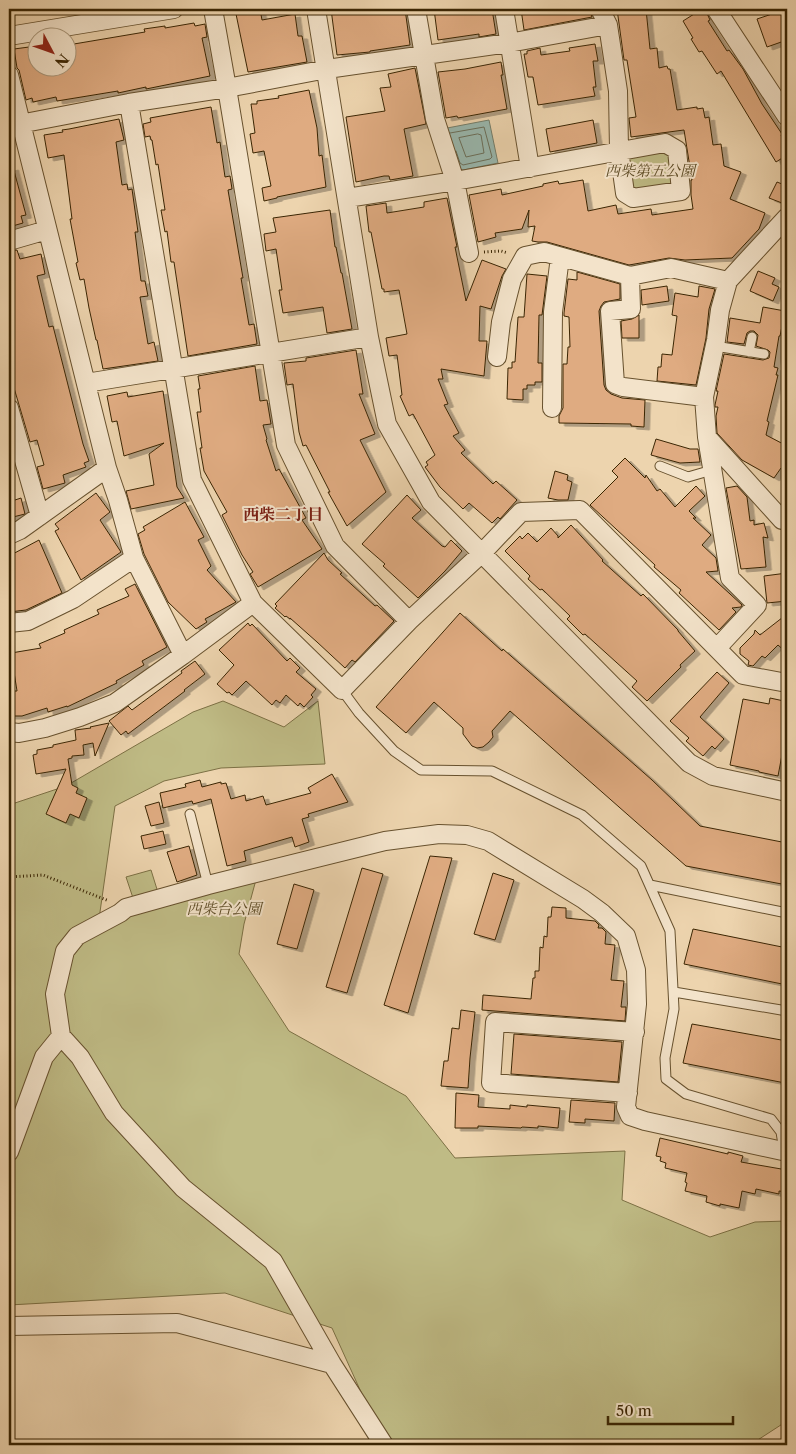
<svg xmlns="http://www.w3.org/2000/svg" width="796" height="1454" font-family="'Libre Caslon Text','Noto Serif JP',serif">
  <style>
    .green { fill: #bfbb85; stroke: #7c7044 }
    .water { fill: #99b8af; stroke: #737d6a }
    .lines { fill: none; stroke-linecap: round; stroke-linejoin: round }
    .shore { stroke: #6a6e59; stroke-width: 1 }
    .building { fill: #dfab81; stroke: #3a2503; filter: url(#shadow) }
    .service-casing { stroke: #67512e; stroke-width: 11 }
    .minor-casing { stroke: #67512e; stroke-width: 20 }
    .path { stroke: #3a2503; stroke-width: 3; stroke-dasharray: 1 2.5; stroke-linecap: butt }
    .service { stroke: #f3e3ca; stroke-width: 9 }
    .minor { stroke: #f3e3ca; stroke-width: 18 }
    .labels { text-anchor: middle; stroke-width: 4; stroke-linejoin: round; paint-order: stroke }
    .park-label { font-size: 15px; font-style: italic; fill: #5b4a24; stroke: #f3e3ca }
    .neighbourhood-label { font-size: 16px; font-weight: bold; fill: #7a1f14; stroke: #f3e3ca }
  </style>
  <defs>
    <filter id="shadow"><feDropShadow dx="5.5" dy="3" stdDeviation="0" flood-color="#0004"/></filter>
  </defs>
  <rect width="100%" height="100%" fill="#edd4ae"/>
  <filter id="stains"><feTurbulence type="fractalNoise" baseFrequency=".004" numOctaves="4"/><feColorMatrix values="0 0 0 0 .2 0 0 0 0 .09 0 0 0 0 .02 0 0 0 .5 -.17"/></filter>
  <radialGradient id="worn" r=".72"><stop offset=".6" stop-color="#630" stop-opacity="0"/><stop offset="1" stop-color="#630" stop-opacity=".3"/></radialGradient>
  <path class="green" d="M668 151 673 186 631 191 627 156Z
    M223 701 284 727 318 701 325 764 221 768 164 781 115 806 99 919 136 907 126 877 151 870 160 899 257 876 244 924 239 954 289 1031 406 1096 455 1158 625 1151 622 1200 710 1237 755 1222 787 1221V1421L750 1445H385L332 1328 225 1293 9 1305V805L66 786 193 712Z"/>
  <path class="water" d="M489 120 498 163 463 170 457 168 442 129Z"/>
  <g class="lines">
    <path class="shore" d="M450 133 484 127 492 157 490 159 463 165 460 163 456 151
      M478 134 481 135 484 153 466 157 459 138Z"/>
  </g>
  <path class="building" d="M260 9 262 20 295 14 298 36H302L307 62 248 72 236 14Z
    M331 9H405L410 45 370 51V52L337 55Z
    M434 9H492L496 34 479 37V34L438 40Z
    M521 9H589L592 17 524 30Z
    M617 9H646L650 49 657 48 659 68 667 66 668 69H670L677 110 697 107V109L703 108 705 118 709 117 713 145 721 144 724 166 741 172 730 199 765 213 759 229 732 258 685 260 669 258 629 265 547 242H538L532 241 535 226 528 227 529 210 522 229 495 233 496 237 478 242 469 195 501 189 502 195 543 186V184L558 181 559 184 583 180 588 211 616 205 618 214 651 209 652 215 693 209 691 195V180H692L684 130 631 137 629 118 636 117 627 60H624Z
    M702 9H705L710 20 708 21 727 51 729 50 743 69 762 104 782 134 781 135 787 146V155L776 162 721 71 717 74 702 51 699 52 691 39 693 38 683 21Z
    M787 9V40L767 47 757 19Z
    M194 23 195 26 205 24 207 37 202 38 210 76 146 89V87L118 93V91L57 101 56 97 33 102 32 98 26 100 19 70 17 68 14 49 29 47V51L38 50V68H68V45L145 32 144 29 165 26V28Z
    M595 44 598 61H593L596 87H593L595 96 538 105 533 77H528L524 54H527V51L540 48 541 55 570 51 569 48Z
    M501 62 503 75H501L507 109 458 118 457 116 446 118 438 72 465 69Z
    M415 68 426 124 404 129 413 176 390 180 389 176H384L356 182 346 117 385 111 380 88 391 87 388 74Z
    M309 90 317 128 319 156 322 155 326 187 277 197V198L264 201 262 188 271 186 264 151 253 153 250 134 255 133 251 104H257V101L279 98 278 96Z
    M211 107 217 143 220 142 225 177 230 176 232 189 228 190 243 278H241L249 325 254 324 257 344 188 356 174 262H171L167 231 165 232 161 210H165L158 164 156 165 152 140H151L150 136 145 137 143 124 151 122 150 118Z
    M119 119 124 140 116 142 122 185 127 184 128 190 132 189 138 232H135L141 281H145L148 296 140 297 148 344 154 342 158 361 103 369 97 340H96L89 308 84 279 80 280 76 263 78 262 70 219H72L64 155 48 158 44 135 63 132 62 130 69 129Z
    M593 120 597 143 550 152 546 129Z
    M13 167 26 215 21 216 23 223 9 227V168Z
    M777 182 787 186V198L782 203 769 198Z
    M447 198 457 247H455L466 301 482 260 506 269 502 276 491 309 480 306 479 341H487L484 376 441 369 443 379H438L448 404 444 405 459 433 453 436 465 450 461 453 493 484 496 481 517 500 500 519 498 517 492 523 469 503 463 509 440 487 425 467 428 465 426 462 435 455 413 414 409 416 400 396 402 395 397 355 389 356 386 338 407 334 399 290 384 292V289H382L371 232H369L366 206 386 203 387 213 424 207V202Z
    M330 210 335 247H336L341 273H342L352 329 327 333 323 307 283 313 279 290H282L276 249 266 251 264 234 276 232 273 218Z
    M17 250 20 259 41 254 45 274 37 276 49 327 53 326 83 444 89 461 84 463 86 467 63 475 65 483 43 489 37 467 44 465 37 440 30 442 9 371V251Z
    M758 271 775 278 772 284 779 287 773 301 750 291Z
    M577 272 620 284V299L604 302 601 306 599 311 604 385 606 390 611 394 622 398 645 400 644 427 631 426V424L559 423V416L563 408V364H567L568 347H570L569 317 564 316V313L568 279 577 280Z
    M527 274 547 276 542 315H539L538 363H542V382H535V385H527V389H523V400L507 399 508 368H512V362H515L518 317H524Z
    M667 286 669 301 642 305 641 290Z
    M699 286 715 289 709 309 706 338 696 385 657 381 658 367H661L662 354 672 355 677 316 672 315 675 293 698 297Z
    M763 307 785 311 780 336H779L774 367 778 368 776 375H778L767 421 769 422 766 435 787 446V460L783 469 781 468 774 478 742 460 717 433 716 416 718 407H715V405L718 391H716L724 354 763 360 769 358 770 352 768 350 756 346 758 335 754 331H750L747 333 744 344 727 342 730 318 760 323Z
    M639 315V338H622L621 321 632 319Z
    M356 350 363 394H359L375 434 360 440 386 492 347 526 328 492H330L306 445 303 446 299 432 293 384 287 385 284 363 306 361V358Z
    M255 366 260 401 267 400 271 424 263 425 267 439 266 440 276 471 279 469 306 518 302 520 322 549 258 587 250 574 253 572 242 555 222 515 227 512 204 471 200 448H202L197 412H201L198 389H200L198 376Z
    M163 391 177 487 184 498 131 509 126 491 154 485 149 454 164 443 124 456 117 421 112 422 107 396 127 392 128 397Z
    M656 439 690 449H698L700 462 680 463 651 455Z
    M625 458 645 478 646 475 657 491 660 489 675 507 696 486 705 496 689 511 696 518H693L711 535 702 545 716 558 718 571 706 572 742 605 741 607 732 608 736 612 719 630 679 593 681 590 654 567 655 565 590 505 618 477 612 471Z
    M555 471 568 475 567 480 572 482 568 500H558L548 498Z
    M737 486 747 497 750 521 754 520V525L764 523 768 538 763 537 766 567 741 569 726 488Z
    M96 493 110 512 100 520 121 552 81 580 55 531 59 529 55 524Z
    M407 495 421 510 412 518 442 546 445 547 451 540 462 551 445 571 418 598 383 566 385 564 362 544Z
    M21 498 25 514 9 518V502Z
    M185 502 204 537 198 540 211 566 207 570 236 602 205 619 207 622 196 629 168 602 144 554 138 534 145 530 143 527Z
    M571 525 603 560 602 561 641 596 643 594 678 630V631L695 651 680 665 681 667 647 701 632 687 637 681 585 634 583 635 567 619 570 616 542 589 540 590 528 579 530 576 505 551 520 536 522 539 528 533 537 542 551 528 558 536V538Z
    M39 540 62 593 26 610 9 612V556Z
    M324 553 328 560 342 573 340 574 375 606 377 605 394 621 355 662 352 660 345 668 317 642 290 618V619L286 616 285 617 275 608 277 606 275 604Z
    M787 573V601L767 603 764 576Z
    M135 584 167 647 142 661 144 665 116 681 117 683 67 707V706L48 712 47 708 22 716H10L9 691H17L11 653 41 648 39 644 65 633 64 630 99 614 97 610 129 596 125 589Z
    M460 613 502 651 503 649 652 780 700 826 787 843V885L686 866 510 711 492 731 493 737 489 742 483 747 477 748 472 746 463 734V728L434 702 406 733 376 707Z
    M787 614V653L778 645 765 658 762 656 753 666 748 665 749 661 740 654V648L754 634 755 630 760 635Z
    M248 623 250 626 252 624 287 661 290 658 300 668 296 672 316 689 311 695 313 697 304 707 300 703 298 706 286 695 280 703 276 700 272 705 246 681 232 695 229 692 227 693 217 684 234 665 219 650Z
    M195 661 205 674 184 690 185 691 128 734 126 731 121 735 109 721 128 706 132 710 182 673 181 671Z
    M717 672 729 683 700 717 724 739 715 749 712 746 703 756 686 741 689 738 670 721Z
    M770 698 784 701V703L787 704V728L778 776 759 772V771L730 765 743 699 769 704Z
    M109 723 95 756 93 743 83 745 84 755 72 756V758L68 759 72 785 78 788 76 793 87 798 79 818 70 814 66 823 46 814 66 769 36 774 33 755 37 754V750L53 747V745L76 740 75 730 91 728 90 727Z
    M332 774 348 802 308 814 309 817 302 819 309 842 295 847 292 837 244 851 246 861 227 866 211 799 193 804 192 801 163 808 160 793 186 787 185 784 200 780 202 787 221 782V784L226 783 231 799 245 795 246 801 263 796 266 805 311 793 308 788Z
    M159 802 164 823 151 826 145 806Z
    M163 831 166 844 144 849 141 836Z
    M189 846 197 875 177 882 167 852Z
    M430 856 452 858 408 1013 384 1005Z
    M362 868 383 874 347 993 326 987Z
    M493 873 514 880 495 940 474 934Z
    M294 884 314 890 297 949 277 944Z
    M552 907 566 908V918L595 921 599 925 598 928H602L606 932 605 944 615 945 611 980 624 981 621 1007H626L625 1021 482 1010 483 995 531 999 533 978H535V971H539L540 947 543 948 544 936 547 937 548 917H551Z
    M693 929 787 948V985L684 964Z
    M461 1010 475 1012 470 1058 468 1088 441 1086 444 1061H448L452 1028 459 1029Z
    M692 1024 787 1041V1070L785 1083 683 1063Z
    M514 1034 622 1042 618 1082 511 1074Z
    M456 1093 479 1095 478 1107 510 1109V1105L527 1107V1105L560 1108 558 1128 538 1126V1128L522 1127 521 1128 478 1126V1128H455Z
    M571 1100 615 1103 614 1121 585 1119V1123L569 1122Z
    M660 1138 728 1154V1152L743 1156 741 1162 787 1170V1192L779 1191V1194L756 1189 755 1194 742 1191 739 1208 720 1204V1206L706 1202 707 1196 685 1191 687 1183 685 1182 687 1173 665 1168 666 1163 660 1161 661 1157 656 1156Z"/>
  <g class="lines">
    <defs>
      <path id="service" d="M715 346 764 354
        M749 352 752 337
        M660 466 688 477 712 470
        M342 690 359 713 394 751 421 770 492 771 582 815 641 866 670 931 674 1009 665 1058 666 1079 686 1094 771 1119 781 1132 784 1151
        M190 814 208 885
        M650 885 787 913
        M674 992 787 1011"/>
      <path id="minor" d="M213 9 227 88 286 445 335 546 409 621
        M316 9 369 337 387 424 431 502 689 763 713 776 787 792
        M416 9 435 119 455 181 469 253
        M504 9 530 168
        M716 9 787 117
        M9 36 174 9
        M9 75 107 468 118 500 134 558 183 655 253 603
        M129 103 192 480 253 603 342 690 409 621 482 553 521 512 580 510 743 675 787 683
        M9 126 129 103 227 88 327 69 509 43 608 25
        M347 198 455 181 665 143 677 150 681 191 633 198 625 193 619 150 618 91 608 25 600 9
        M9 241 47 230
        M630 276 631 309 610 311 615 384 623 387 704 397
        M497 357 501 322 512 279 525 256 544 252 630 276 671 268 728 281
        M86 383 369 337
        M9 408 40 516
        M552 408 553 312 560 257
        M707 437 782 520H787
        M9 535 20 530 107 468
        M9 623 28 621 73 599 134 558
        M717 648 757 605 730 578 707 437 704 397 716 340 720 310 728 281 787 217
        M9 732 19 733 45 728 80 717 115 703 183 655
        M628 1093 491 1083 495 1022 635 1032
        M9 1152 44 1057 61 1036
        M9 1326 177 1323 332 1364
        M384 1445 332 1364 273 1261 183 1188 114 1113 80 1057 61 1036 55 994 65 951 77 936 120 913 126 908 208 885 385 841 439 834 467 835 488 841 583 899 602 913 626 936 636 970 637 1004 626 1107 630 1116 645 1121 787 1152"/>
    </defs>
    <use href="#service" class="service-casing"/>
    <use href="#minor" class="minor-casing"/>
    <path class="path" d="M484 252 501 251 508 253
      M9 877 43 875 109 901"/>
    <use href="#service" class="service"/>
    <use href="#minor" class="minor"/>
  </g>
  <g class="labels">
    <g class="park-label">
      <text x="650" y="176">西柴第五公園</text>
      <text x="224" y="914">西柴台公園</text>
    </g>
    <g class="neighbourhood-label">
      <text x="283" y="520">西柴二丁目</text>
    </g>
  </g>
  <rect width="796" height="1454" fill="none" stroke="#edd4ae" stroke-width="30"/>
  <rect x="10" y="10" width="776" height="1434" fill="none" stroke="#3a2503" stroke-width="2.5"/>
  <rect x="15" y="15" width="766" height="1424" fill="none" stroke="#3a2503"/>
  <g transform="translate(52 52) rotate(131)"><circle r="24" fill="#f3e3ca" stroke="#a9977a"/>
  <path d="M0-4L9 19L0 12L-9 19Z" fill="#8f2418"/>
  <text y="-8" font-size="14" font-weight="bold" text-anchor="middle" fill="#3a2503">N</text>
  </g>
  <path d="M608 1416v8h125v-8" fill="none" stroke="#3a2503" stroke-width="2.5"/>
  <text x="616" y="1416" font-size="15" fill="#3a2503" stroke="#f3e3ca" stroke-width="4" paint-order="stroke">50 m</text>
  <rect width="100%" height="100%" filter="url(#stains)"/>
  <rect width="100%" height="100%" fill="url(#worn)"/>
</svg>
